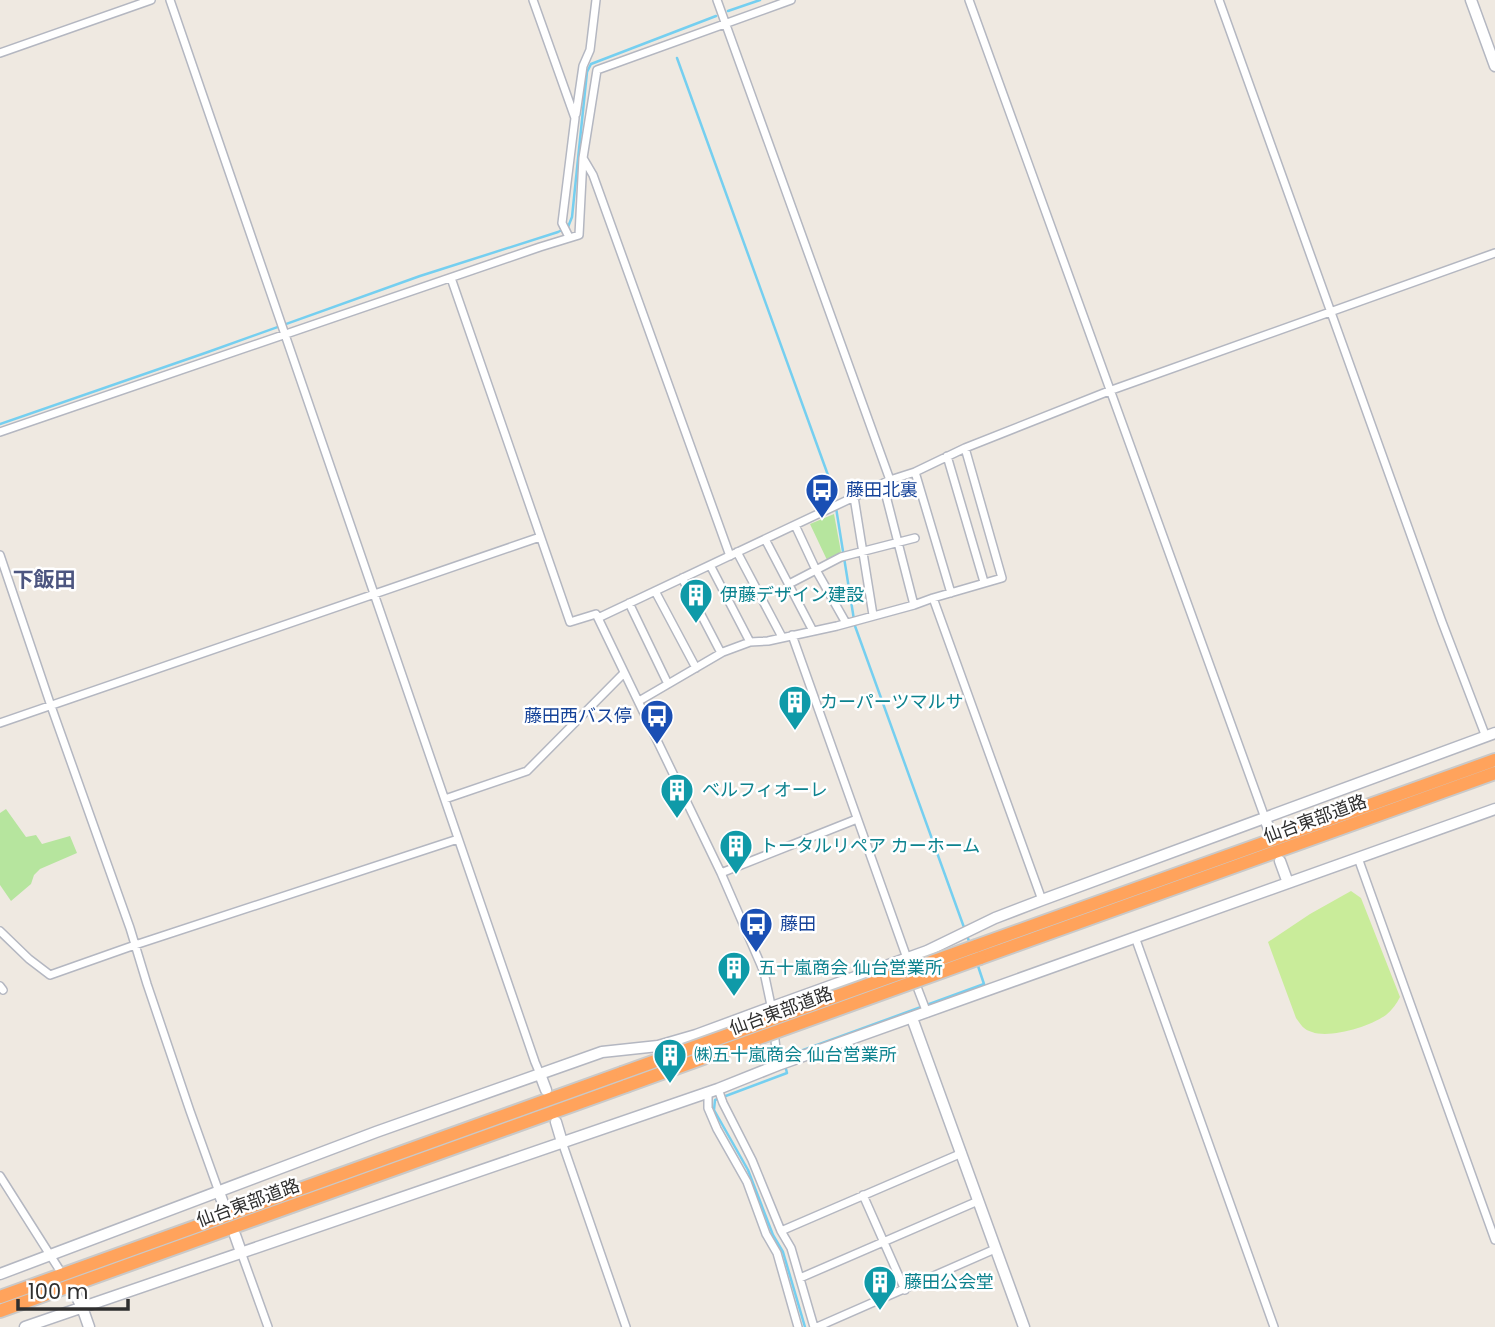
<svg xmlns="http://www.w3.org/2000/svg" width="1495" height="1327" font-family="Poppins,'Noto Sans JP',sans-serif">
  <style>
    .green { fill: #b6e59e }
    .pitch { fill: #c9ec9a }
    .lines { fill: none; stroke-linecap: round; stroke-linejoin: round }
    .stream { stroke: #75cff0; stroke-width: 2.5 }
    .street-casing { stroke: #b4b7c1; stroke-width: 10 }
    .secondary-casing { stroke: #b4b7c1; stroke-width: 13 }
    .highway-casing { stroke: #c9c9c9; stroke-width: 16 }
    .street { stroke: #fff; stroke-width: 7 }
    .secondary { stroke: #fff; stroke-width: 10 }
    .highway { stroke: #ffa35c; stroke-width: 12 }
    .highway-bridge-casing { stroke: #c9c9c9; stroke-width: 16; stroke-linecap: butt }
    .highway-bridge { stroke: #ffa35c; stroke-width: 12 }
    .labels { text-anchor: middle; stroke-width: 5; stroke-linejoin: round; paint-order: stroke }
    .transit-label { font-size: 18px; fill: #164399; stroke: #fff; text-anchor: start }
    .culture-label { font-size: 18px; fill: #0d838f; stroke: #fff; text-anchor: start }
    .street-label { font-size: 18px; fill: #2e2e2e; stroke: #fff }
    .quarter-label { font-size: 21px; font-weight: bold; fill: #4d5680; stroke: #fff }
  </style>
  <rect width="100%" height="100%" fill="#efe9e1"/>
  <path class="green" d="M834 514 841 552 827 560 810 524Z
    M6 809 26 837 36 835 42 844 70 836 77 853 40 869 34 875 31 884 11 901 0 885V813Z"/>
  <path class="pitch" d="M1351 891 1361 898 1400 997C1397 1003 1392 1010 1386 1015 1371 1026 1330 1039 1312 1032 1304 1030 1301 1025 1296 1018L1268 942 1310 914Z"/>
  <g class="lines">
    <path class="stream" d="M728 11 760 0
      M677 58 833 489 855 626 970 944
      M0 424 208 352 420 276 558 232 568 227 572 217 587 72 591 64 716 16
      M784 1057 984 984 977 963
      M786 1069 787 1073 715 1100 714 1110 748 1170 773 1235 783 1252 805 1327"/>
    <defs>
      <path id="street" d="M170 0 535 1062 540 1074
        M533 0 575 118 562 223 569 237
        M717 0 890 480
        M969 0 1265 818
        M1219 0 1442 622 1486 737
        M0 53 151 0
        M576 114 583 66 590 50 596 0
        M451 278 570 622 596 614 598 618
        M0 432 540 247 579 235 583 158
        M947 456 984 582
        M915 472 951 593
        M883 484 914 605 933 598 1042 900
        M854 497 873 615
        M795 525 816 570 846 623
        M765 539 813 631
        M737 552 782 637
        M0 555 51 706 130 928 147 984 190 1111 219 1192
        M730 556 593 175 583 158 597 70 791 0
        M710 565 750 642
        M682 578 721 653
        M789 584 841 557 915 538
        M655 591 696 668
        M933 598 1002 578 965 448
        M629 603 668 684
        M792 635 908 961
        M639 701 723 652 750 642 768 641 837 626 914 605
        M0 723 540 537
        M445 799 527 771 624 673
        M1358 858 1495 1240
        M721 873 857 819
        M0 931 29 959 50 975 135 945 458 839
        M1135 937 1274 1327
        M914 979 927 1013
        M0 986 3 990
        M772 1010 764 972 721 873 598 618 890 480 915 472 965 448 1109 391 1495 253
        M774 1032 778 1065
        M718 1089 723 1103 752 1160 781 1231 791 1248 814 1327
        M708 1092V1108L717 1129 747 1182 766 1234 777 1253 798 1327
        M562 1142 626 1327
        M0 1176 59 1269
        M863 1195 905 1290
        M781 1231 962 1153
        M241 1252 268 1327
        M800 1278 978 1201
        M817 1327 995 1249"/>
      <path id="secondary" d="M1471 0 1495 66
        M1265 818 1270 832
        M1280 861 1288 883
        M912 1018 1024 1327
        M540 1074 546 1090
        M556 1122 562 1142
        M219 1192 225 1209
        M235 1235 241 1252
        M0 1274 376 1132 602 1052 658 1046 696 1035 772 1007 927 951 995 918 1042 900 1495 733
        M74 1292 82 1307 89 1327
        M25 1327 718 1089 778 1065 1495 809"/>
      <path id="highway" d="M976 946 1495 760
        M980 958 1495 773
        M0 1297 622 1073
        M0 1311 626 1086"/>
    </defs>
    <use href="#street" class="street-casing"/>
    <use href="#secondary" class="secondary-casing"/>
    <use href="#highway" class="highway-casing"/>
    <use href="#street" class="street"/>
    <use href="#secondary" class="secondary"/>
    <use href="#highway" class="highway"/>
    <defs>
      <path id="highway-bridge" d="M622 1073 976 946
        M626 1086 980 958"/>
    </defs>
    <use href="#highway-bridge" class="highway-bridge-casing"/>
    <use href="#highway-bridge" class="highway-bridge"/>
  </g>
  <defs>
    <symbol id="bus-pin" viewBox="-11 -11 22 30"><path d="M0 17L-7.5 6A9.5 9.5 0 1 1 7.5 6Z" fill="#1a4fb4" stroke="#fff"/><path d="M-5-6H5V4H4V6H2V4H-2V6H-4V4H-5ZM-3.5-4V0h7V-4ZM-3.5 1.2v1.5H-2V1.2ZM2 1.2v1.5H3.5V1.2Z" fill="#fff"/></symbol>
    <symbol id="building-pin" viewBox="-11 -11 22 30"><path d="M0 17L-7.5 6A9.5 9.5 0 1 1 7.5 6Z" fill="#0f9aa8" stroke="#fff"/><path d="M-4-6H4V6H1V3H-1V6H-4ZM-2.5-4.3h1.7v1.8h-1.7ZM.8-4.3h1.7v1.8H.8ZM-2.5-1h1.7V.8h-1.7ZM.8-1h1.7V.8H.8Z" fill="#fff"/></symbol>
  </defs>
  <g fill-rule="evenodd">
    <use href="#bus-pin" x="803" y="471" width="38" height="52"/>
    <use href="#building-pin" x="677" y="576" width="38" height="52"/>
    <use href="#building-pin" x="776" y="683" width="38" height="52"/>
    <use href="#bus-pin" x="638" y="697" width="38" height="52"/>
    <use href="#building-pin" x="658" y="771" width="38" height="52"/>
    <use href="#building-pin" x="717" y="827" width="38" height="52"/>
    <use href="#bus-pin" x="737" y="905" width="38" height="52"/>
    <use href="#building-pin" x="715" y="949" width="38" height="52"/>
    <use href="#building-pin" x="651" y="1036" width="38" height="52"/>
    <use href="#building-pin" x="861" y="1263" width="38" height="52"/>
  </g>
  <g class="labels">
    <g class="transit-label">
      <text x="846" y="496">藤田北裏</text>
      <text x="632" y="722" text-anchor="end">藤田西バス停</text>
      <text x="780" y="930">藤田</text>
    </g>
    <g class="culture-label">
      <text x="720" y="601">伊藤デザイン建設</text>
      <text x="820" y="708">カーパーツマルサ</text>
      <text x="702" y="796">ベルフィオーレ</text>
      <text x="760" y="852">トータルリペア カーホーム</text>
      <text x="758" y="974">五十嵐商会 仙台営業所</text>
      <text x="694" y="1061">㈱五十嵐商会 仙台営業所</text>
      <text x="904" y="1288">藤田公会堂</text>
    </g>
    <g class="street-label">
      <text transform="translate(1315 819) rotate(-20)" y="6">仙台東部道路</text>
      <text transform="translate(781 1011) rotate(-20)" y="6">仙台東部道路</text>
      <text transform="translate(248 1203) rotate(-20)" y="6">仙台東部道路</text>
    </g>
    <g class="quarter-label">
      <text x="44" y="587">下飯田</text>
    </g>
  </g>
  <path d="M18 1299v10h110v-10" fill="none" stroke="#2e2e2e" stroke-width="3.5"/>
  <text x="28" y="1299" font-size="21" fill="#2e2e2e" stroke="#ffffff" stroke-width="5" paint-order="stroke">100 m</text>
</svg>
